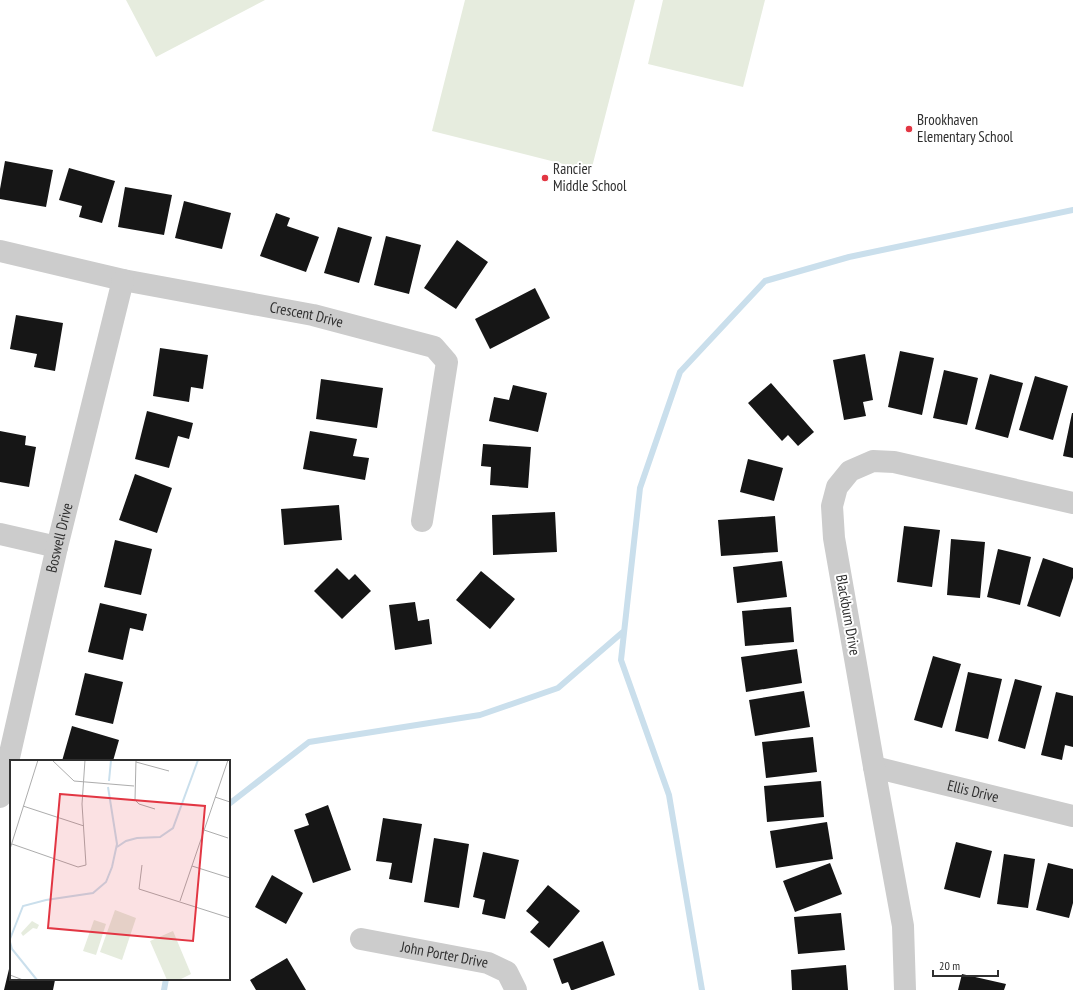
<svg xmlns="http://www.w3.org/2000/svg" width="1073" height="990" font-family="'PT Sans Narrow',sans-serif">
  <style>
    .green { fill: #e6ecde }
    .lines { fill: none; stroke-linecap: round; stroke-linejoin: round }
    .stream { stroke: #cadfec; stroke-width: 6 }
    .building { fill: #161616 }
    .street { stroke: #ccc; stroke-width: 22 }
    .poi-dot { fill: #e23643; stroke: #fff; stroke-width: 1.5 }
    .labels { text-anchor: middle; stroke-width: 4; stroke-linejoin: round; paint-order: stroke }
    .poi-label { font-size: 15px; fill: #2f2f2f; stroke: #fff; text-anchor: start }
    .street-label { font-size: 15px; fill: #2f2f2f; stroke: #fff }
    .inset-river { fill: none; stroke: #cadfec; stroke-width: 2 }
    .inset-road { fill: none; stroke: #acacac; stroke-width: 1 }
    .view { fill: #e23643; fill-opacity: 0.15; stroke: #e23643; stroke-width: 2 }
    .inset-edge { fill: none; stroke: #2f2f2f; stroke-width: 2 }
  </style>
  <rect width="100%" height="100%" fill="#fff"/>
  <path class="green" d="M126 0H265L156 57Z
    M465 0H635L591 171 432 131Z
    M663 0H765L743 87 648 64Z"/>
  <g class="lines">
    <path class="stream" d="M229 804 309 742 480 715 558 688 624 631
      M164 990 166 979
      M702 990 669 795 621 660 640 488 680 372 765 281 849 257 1073 210"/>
  </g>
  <path class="building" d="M5 161 53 170 46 207 0 199V189Z
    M69 168 115 181 102 223 79 217 82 206 59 200Z
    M125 187 172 195 164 235 118 227Z
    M184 201 231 213 222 249 175 238Z
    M276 213 290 218 287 226 319 237 306 272 260 256Z
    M338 227 372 237 359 283 324 273Z
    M386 236 421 245 409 294 374 285Z
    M457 240 488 262 456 309 424 288Z
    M535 288 550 318 490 349 475 319Z
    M16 315 63 323 55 371 34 367 37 354 10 349Z
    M160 348 208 355 203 389 191 387 189 402 153 396Z
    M900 351 934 358 922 415 888 407Z
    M865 354 873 400 863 402 866 416 844 420 833 360Z
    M944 370 978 378 967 425 933 418Z
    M990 374 1023 383 1008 438 975 429Z
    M1035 376 1068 386 1053 440 1019 430Z
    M321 379 383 388 377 428 316 419Z
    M771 383 814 432 798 446 788 435 782 441 748 403Z
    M513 385 547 393 538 432 489 421 494 397 509 400Z
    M147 411 193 423 189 439 178 436 169 468 135 459Z
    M1072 413H1073V458L1063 456Z
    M0 431 26 436 25 445 36 447 29 487 0 482Z
    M310 431 357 439 353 456 369 458 365 480 303 469Z
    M483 444 531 447 528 488 490 485 491 467 481 466Z
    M748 459 783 468 774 501 740 492Z
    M135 474 172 488 157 533 119 520Z
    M339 505 342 540 284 545 281 509Z
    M555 512 557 552 493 555 492 515Z
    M775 516 778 552 721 556 718 520Z
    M904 526 940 530 932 587 897 582Z
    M951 539 985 542 980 598 947 595Z
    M115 540 152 549 141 595 104 587Z
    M998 549 1031 557 1020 605 987 597Z
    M1043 558 1073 568V578L1060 617 1027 606Z
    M782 561 787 597 737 603 733 567Z
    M337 568 349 580 355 574 371 591 342 619 314 591Z
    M481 571 515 599 490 629 456 600Z
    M415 602 418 621 429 619 432 644 395 650 389 605Z
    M100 603 147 614 143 631 130 628 123 660 88 652Z
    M791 607 794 642 745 646 742 611Z
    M797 649 802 683 746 692 741 657Z
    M933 656 961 664 942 728 914 720Z
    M968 672 1002 679 988 739 955 731Z
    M85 673 123 682 113 724 75 715Z
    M1015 679 1042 686 1025 749 998 741Z
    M804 691 810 727 755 736 749 700Z
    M1056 692 1073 696V747L1065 745 1062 760 1041 755Z
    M72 726 119 740 113 761H62Z
    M813 737 817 772 766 778 762 742Z
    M821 781 824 817 767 822 764 786Z
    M328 805 351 870 313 883 294 830 309 825 305 814Z
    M383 818 422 824 412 883 389 879 392 863 376 861Z
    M827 822 833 859 776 868 770 831Z
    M434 838 469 844 459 908 424 902Z
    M956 842 992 851 980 898 944 889Z
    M483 852 519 860 505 919 482 914 485 900 473 897Z
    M1004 854 1035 859 1028 908 997 904Z
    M830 863 842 894 795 912 783 881Z
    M1048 863 1073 869V903L1069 918 1036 910Z
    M272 875 303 893 286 924 255 907Z
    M548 885 580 911 549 948 530 932 539 922 526 911Z
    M841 913 845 950 798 954 794 917Z
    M603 941 615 975 573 990H571L568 982 562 984 553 959Z
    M287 958 306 990H256L250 980Z
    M846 965 848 990H792L791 970Z
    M9 969 11 970V979L55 980 53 990H4Z
    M962 974 1006 984 1004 990H958Z"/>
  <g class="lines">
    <g class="street">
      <path id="s1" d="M0 251 123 280 313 315 434 347 447 362 422 521"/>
      <path d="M0 534 57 547"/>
      <path id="s2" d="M874 767 1073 816"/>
      <path id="s3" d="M0 797 57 547 123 280"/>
      <path id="s4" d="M361 939 488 963 507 972 516 990"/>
      <path d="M905 990 903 926 874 767 834 538 832 506 837 487 850 471 873 461 894 462 1073 503"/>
    </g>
  </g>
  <g class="poi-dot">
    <circle cx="909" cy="129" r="4"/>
    <circle cx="545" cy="178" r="4"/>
  </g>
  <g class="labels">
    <g class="poi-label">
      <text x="917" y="125">Brookhaven<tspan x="917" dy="17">Elementary School</tspan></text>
      <text x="553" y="174">Rancier<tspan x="553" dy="17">Middle School</tspan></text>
    </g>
    <g class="street-label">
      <text dy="5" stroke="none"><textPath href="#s1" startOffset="313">Crescent Drive</textPath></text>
      <text dy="5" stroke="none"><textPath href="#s3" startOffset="266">Boswell Drive</textPath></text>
      <text transform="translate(848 615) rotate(80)" y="5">Blackburn Drive</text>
      <text dy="5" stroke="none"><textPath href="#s2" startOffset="102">Ellis Drive</textPath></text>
      <text dy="5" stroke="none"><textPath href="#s4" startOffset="85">John Porter Drive</textPath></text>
    </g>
  </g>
  <g transform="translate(10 760)">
    <rect width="220" height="220" fill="#fff"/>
    <path d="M105 150 126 158 112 200 90 192ZM84 160 96 164 86 195 73 191ZM22 161 29 165 27 169 23 168 13 176 11 173ZM163 171 181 214 169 220H157L140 181Z" fill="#e6ecde"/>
    <path class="inset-river" d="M99 21 101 0M107 87 116 81 127 78 150 77 163 68 188 0M0 179 13 146 36 140 83 133 96 122 102 107 107 84 98 27M0 182 2 189 27 220"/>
    <path class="inset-road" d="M42 0 64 21 124 26M126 0 125 40 129 44 145 49M126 2 159 11M205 37 220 42M13 46 74 66M194 70 218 78M2 84 68 107 76 105 72 44 75 0M0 89 28 0M132 105 129 129 220 158M182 106 220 118M170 141 218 0M0 215 13 220"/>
    <path class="view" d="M50 34 195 46 183 181 38 168Z"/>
    <rect width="220" height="220" class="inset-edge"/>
  </g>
  <path d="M933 970v6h65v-6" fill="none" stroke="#2f2f2f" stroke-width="2"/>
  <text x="939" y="970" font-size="12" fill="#2f2f2f" stroke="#ffffff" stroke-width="3" paint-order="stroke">20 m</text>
</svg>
